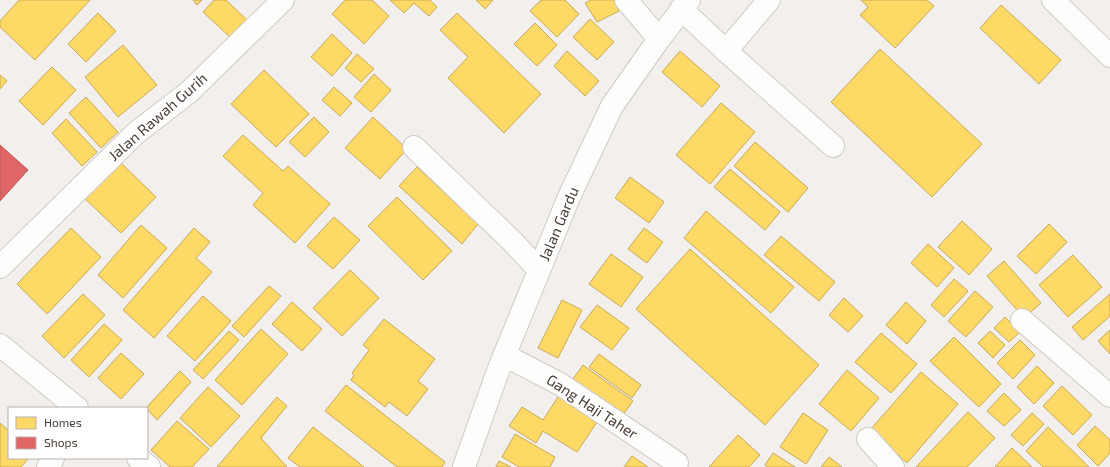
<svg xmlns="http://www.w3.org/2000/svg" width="1110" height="467" font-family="'Exo 2',sans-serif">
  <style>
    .homes { fill: #ffd966; stroke: #c8aa58 }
    .shops { fill: #e06666; stroke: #b35958 }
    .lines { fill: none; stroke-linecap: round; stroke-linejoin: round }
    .minor-casing { stroke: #cecbc8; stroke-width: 24 }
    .minor { stroke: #fdfdfc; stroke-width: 22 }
    .labels { text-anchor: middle; stroke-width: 4; stroke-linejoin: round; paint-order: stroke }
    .street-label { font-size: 15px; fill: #493c37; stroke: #fff }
  </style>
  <rect width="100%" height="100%" fill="#f2efec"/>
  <path class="homes" d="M19 0H90L35 60 0 27V21Z
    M193 0H202L197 5Z
    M214 0H226L247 20 231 38 203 12Z
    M345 0H372L389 16 364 44 332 14Z
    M390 0H430L437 7 429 16 414 3 404 13Z
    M476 0H493L485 9Z
    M541 0H565L579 14 557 37 530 11Z
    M591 0H614L619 11 597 22 585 3Z
    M861 0H927L934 6 895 48 860 15 868 7Z
    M1001 5 1061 60 1039 84 980 28Z
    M98 13 116 31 86 62 68 44Z
    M457 13 541 94 504 133 448 78 468 57 440 30Z
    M590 19 614 42 597 60 573 37Z
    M535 23 557 45 537 66 514 44Z
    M332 34 352 53 332 76 311 57Z
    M123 45 157 85 118 117 85 77Z
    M880 49 982 144 932 197 831 102Z
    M567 51 599 81 585 96 554 66Z
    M680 51 720 86 702 107 662 72Z
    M357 54 374 69 361 82 345 68Z
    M52 67 76 90 43 125 19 101Z
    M264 70 309 114 276 147 231 104Z
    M374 74 391 90 371 112 354 97Z
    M0 75 7 81 0 89Z
    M334 87 352 103 340 116 322 100Z
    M86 97 118 132 101 148 69 113Z
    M721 103 755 132 710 184 676 155Z
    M314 117 329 132 305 157 289 142Z
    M373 117 407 149 380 179 345 148Z
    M66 119 97 152 82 166 52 133Z
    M243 135 283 171 288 166 330 204 295 243 253 205 263 193 223 156Z
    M755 142 808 188 788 212 734 166Z
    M116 158 156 197 121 233 80 194Z
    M417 167 478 224 462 244 399 186Z
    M730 169 780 212 765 230 714 187Z
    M630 177 664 202 649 223 615 198Z
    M397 197 452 251 423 280 368 226Z
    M706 211 794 287 771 313 684 238Z
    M334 217 360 240 333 269 307 246Z
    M962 221 992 249 969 275 938 247Z
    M1049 224 1067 242 1036 274 1017 256Z
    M141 225 167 248 123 298 98 275Z
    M71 228 101 257 47 314 17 284Z
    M194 228 210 242 196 258 212 272 154 338 123 310Z
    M644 228 663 242 647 263 628 249Z
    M781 236 835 282 819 301 764 255Z
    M928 244 954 268 937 287 911 263Z
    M690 249 819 365 765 425 636 309Z
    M611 254 643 277 621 307 589 284Z
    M1073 255 1102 287 1068 317 1039 285Z
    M1004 261 1041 303 1024 318 987 276Z
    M350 270 379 298 342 336 313 308Z
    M954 279 968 291 944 317 931 305Z
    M269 286 281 296 244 337 232 326Z
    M975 291 993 307 966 337 948 321Z
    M83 294 105 315 64 358 42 336Z
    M1110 294V316L1083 340 1072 327Z
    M203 296 231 321 195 361 167 336Z
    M844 298 863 316 848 332 829 315Z
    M562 300 582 310 558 358 538 348Z
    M292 302 322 329 302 351 272 324Z
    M906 302 926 321 907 344 886 325Z
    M597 305 629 328 612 350 580 327Z
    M1005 317 1020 332 1009 342 994 328Z
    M384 319 435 359 418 381 428 389 407 416 389 402 385 407 351 380 354 375 352 373 369 350 363 345Z
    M104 324 122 340 89 377 71 360Z
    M261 329 288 354 242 405 215 380Z
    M1110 330V354L1098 341Z
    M229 331 239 340 203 379 193 370Z
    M990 331 1005 345 993 358 978 343Z
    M881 333 917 364 891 393 855 362Z
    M954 337 1001 384 979 407 930 361Z
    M1020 340 1035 355 1013 379 997 363Z
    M121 353 144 374 121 399 98 378Z
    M599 354 641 385 632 398 589 367Z
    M583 365 633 401 620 419 570 383Z
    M1037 366 1054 383 1034 404 1017 387Z
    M847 370 879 398 851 431 819 404Z
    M180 371 191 382 157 420 146 408Z
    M921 372 958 404 907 463 870 430Z
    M346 385 445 462 442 467H397L325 411Z
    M1062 386 1092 415 1073 435 1043 406Z
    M208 387 240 416 211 447 180 418Z
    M1004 393 1021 410 1004 426 987 411Z
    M560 394 599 419 577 452 543 431 536 443 509 426 522 407 543 420Z
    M277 397 287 406 261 438 287 467H217Z
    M968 412 995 438 967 467H916Z
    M803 413 828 430 806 464 780 447Z
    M1032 413 1044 424 1023 446 1011 435Z
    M177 421 209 449 192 467H170L151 450Z
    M0 423 9 431V458H29L21 467H0Z
    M1095 426 1110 440V453L1098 466 1077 445Z
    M313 427 364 467H300L288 458Z
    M1048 427 1089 467H1043L1026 451Z
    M515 434 555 457 550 467H519L502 457Z
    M738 435 760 455 749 467H709Z
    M1012 448 1032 467H995Z
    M773 453 795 467H768L765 465Z
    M632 456 648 467H624Z
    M829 457 842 467H821Z
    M499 461 511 467H496Z"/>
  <path class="shops" d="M0 145 28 170 0 201Z"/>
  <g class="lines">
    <defs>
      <path id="minor" d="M626 0 659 39
        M1053 0 1110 56
        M681 9 726 51 833 146
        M726 51 769 0
        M414 147 512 241 539 270
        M0 267 136 133 189 92 283 0
        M1022 320 1110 396
        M0 345 77 408
        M504 355 560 384 677 463
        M868 439 893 467
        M138 458 149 467
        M48 467 53 458
        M464 467 498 371 569 197 612 106 659 39 689 0"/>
    </defs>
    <use href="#minor" class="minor-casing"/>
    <use href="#minor" class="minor"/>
  </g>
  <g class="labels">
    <g class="street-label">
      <text transform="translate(158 117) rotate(-41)" y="5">Jalan Rawah Gurih</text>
      <text transform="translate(559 224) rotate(-67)" y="5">Jalan Gardu</text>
      <text transform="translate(592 407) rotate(33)" y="5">Gang Haji Taher</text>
    </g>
  </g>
  <rect x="8" y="407" width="140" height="52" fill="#ffffff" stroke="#b6b1af"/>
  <rect x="16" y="417" width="20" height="12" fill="#ffd966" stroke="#b6b1af"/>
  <text x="44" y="427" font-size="12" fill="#493c37">Homes</text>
  <rect x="16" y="437" width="20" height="12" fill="#e06666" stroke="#b6b1af"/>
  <text x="44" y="447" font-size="12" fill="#493c37">Shops</text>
</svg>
